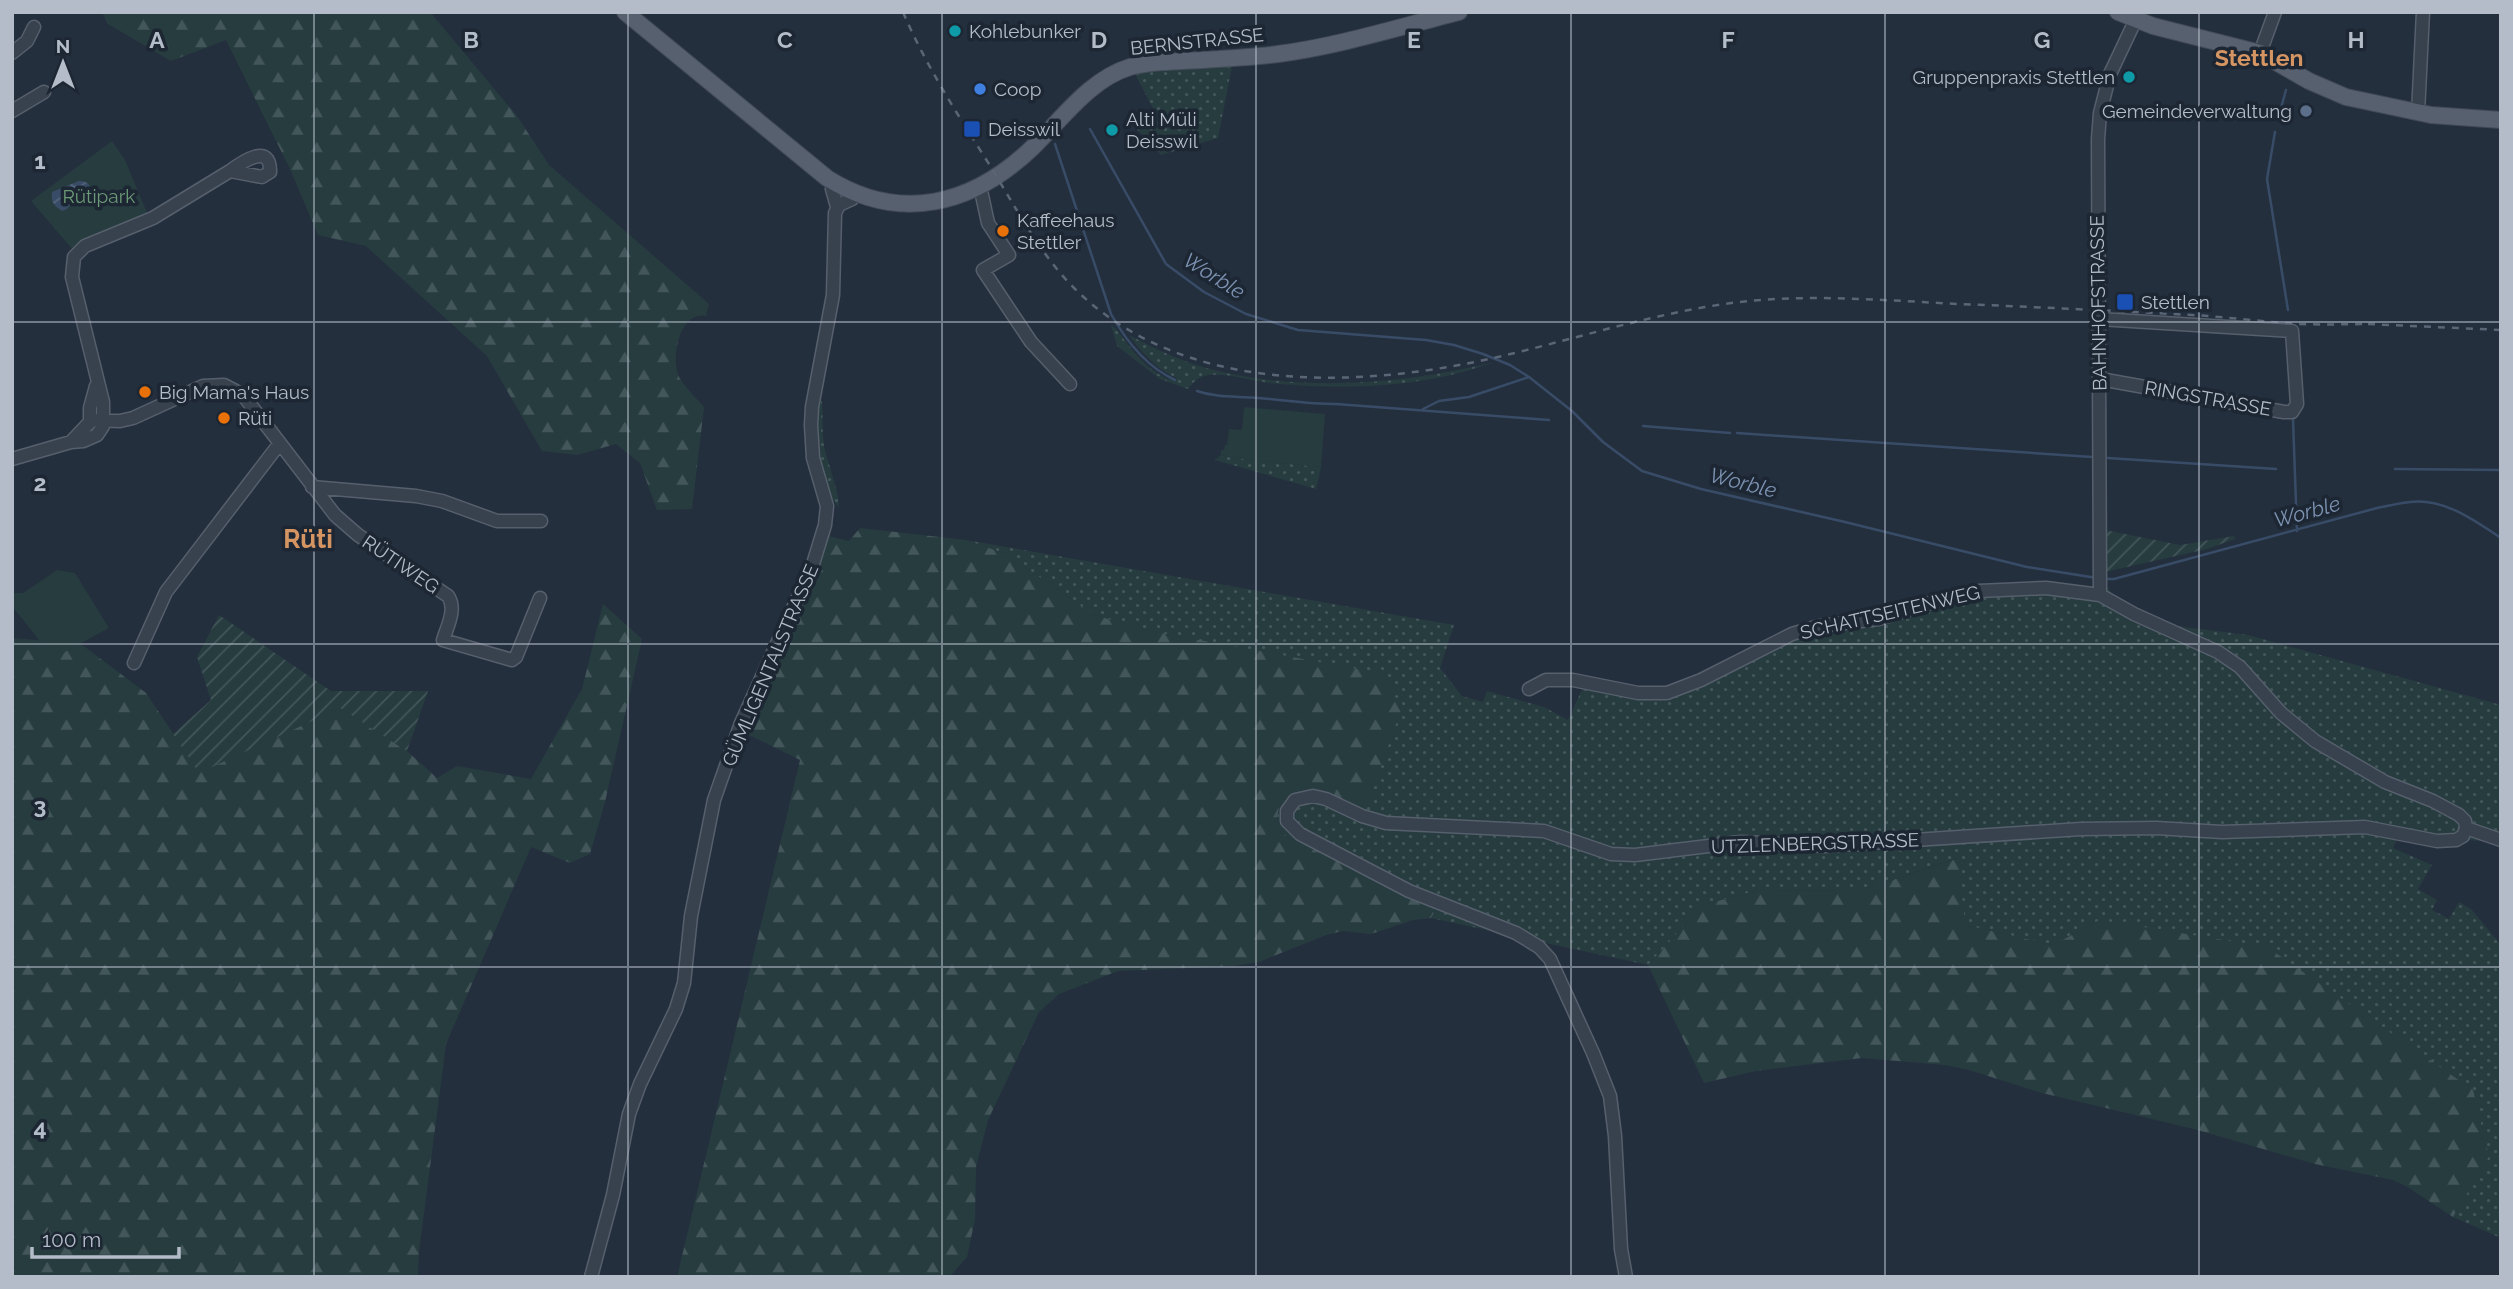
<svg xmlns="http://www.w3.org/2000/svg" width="2513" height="1289" font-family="Raleway,sans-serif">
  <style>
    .grass { fill: url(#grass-dots) }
    .forest { fill: url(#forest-firs) }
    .park { fill: #263c3f }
    .garden { fill: url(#garden-furrows) }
    .water { fill: url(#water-waves) }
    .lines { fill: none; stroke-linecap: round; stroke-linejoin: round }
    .stream { stroke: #394c67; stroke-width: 2.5 }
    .minor-casing { stroke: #565f6c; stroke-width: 15 }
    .major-casing { stroke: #414a57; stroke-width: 18 }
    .minor { stroke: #38414e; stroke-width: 12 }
    .major { stroke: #56606e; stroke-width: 16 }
    .rail { stroke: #5a6575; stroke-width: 2.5; stroke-dasharray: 7 7; stroke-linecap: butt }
    .grid { fill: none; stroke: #b4bcc9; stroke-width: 2; stroke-opacity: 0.55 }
    .culture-dot { fill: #0f9aa8; stroke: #1d2633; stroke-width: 2.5 }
    .shop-dot { fill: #3f7fe0; stroke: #1d2633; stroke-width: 2.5 }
    .service-dot { fill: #5c6f8a; stroke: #1d2633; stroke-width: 2.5 }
    .transit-dot { fill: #1a4fb4; stroke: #1d2633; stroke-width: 2.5 }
    .food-dot { fill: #e8710a; stroke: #1d2633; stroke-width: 2.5 }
    .labels { text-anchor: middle; stroke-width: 7; stroke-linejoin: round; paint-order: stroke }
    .poi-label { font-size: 19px; fill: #b4bcc9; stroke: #1d2633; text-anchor: start }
    .street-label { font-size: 19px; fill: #b4bcc9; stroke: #1d2633 }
    .park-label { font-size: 19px; fill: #6b9a76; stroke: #1d2633 }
    .water-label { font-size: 21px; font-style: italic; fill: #7c92b1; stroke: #1d2633 }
    .quarter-label { font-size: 23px; font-weight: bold; fill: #d59563; stroke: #1d2633 }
    .district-label { font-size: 26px; font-weight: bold; fill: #d59563; stroke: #1d2633 }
    .grid-label { font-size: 23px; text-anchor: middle; font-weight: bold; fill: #b4bcc9; stroke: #1d2633; stroke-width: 7; stroke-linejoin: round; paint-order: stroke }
  </style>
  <defs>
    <pattern id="grass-dots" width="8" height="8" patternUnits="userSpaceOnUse" patternTransform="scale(1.75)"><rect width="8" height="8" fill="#263c3f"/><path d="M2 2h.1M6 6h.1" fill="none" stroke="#435659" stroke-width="1.8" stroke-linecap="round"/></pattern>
    <pattern id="forest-firs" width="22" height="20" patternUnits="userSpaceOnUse" patternTransform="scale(1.75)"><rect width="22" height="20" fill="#263c3f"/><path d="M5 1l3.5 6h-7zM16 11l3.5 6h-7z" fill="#435659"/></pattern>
    <pattern id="garden-furrows" width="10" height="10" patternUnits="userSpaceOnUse" patternTransform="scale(1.75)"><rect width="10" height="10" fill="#263c3f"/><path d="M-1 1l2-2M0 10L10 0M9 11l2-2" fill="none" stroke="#435659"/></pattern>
    <pattern id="water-waves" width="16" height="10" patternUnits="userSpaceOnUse" patternTransform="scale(1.75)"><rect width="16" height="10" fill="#394c67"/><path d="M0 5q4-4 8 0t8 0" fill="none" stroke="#53647b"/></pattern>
  </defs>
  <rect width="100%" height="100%" fill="#242f3e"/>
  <path class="grass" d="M1232 66 1218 138 1161 155 1133 125 1156 114 1134 72Z
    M1111 325C1119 330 1120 335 1126 342 1137 357 1156 377 1175 381L1177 378C1158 371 1140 351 1129 335 1157 350 1187 364 1218 371 1307 392 1406 384 1494 362 1427 387 1351 390 1280 384 1257 383 1233 373 1210 375 1200 376 1194 381 1188 389L1160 379 1117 346Z
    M820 401H822C823 416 822 431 824 446 828 464 839 491 839 508 819 485 812 429 820 401Z
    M1221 455 1248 460 1321 467 1316 489 1215 460Z
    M966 540 1454 625 1440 668 1462 696 1483 702 1487 691 1544 707 1568 720 1586 681 1659 694 1777 641 1832 624 1968 592 2090 594 2107 587 2118 601 2176 626 2248 635 2501 705V842L2398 836 2393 848 2432 865 2418 889 2437 900 2432 910 2449 919 2459 902 2471 909 2501 945V1238L2453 1217 2489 1156 2100 920 2053 945 1965 925 1957 858 1860 891 1759 890 1703 905 1648 965 1431 918 1438 907 1283 835 1276 824 1279 807 1298 790 1327 798 1155 632 1094 615 1006 554Z"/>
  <path class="forest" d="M102 12H430L517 116 549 165 709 304 706 316C680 310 670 358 679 377 685 387 696 398 704 407L692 509 657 510 640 463 616 444 577 455 542 451 487 356 366 246 318 235 290 169 226 40 171 61 108 24Z
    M860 528 966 540 1006 554 1094 615 1155 632 1385 674 1401 710 1363 817 1327 798 1298 790 1279 807 1276 824 1283 835 1438 906 1431 918 1413 920 1371 934 1343 931 1326 935 1259 962 1234 966 1118 971 1059 994 1039 1012 988 1120 976 1167 975 1219 967 1257 949 1277H677L800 760 745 733 828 536 849 541Z
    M603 604 642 639 605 802 590 854 570 863 531 847 446 1044 419 1252 418 1277H12V638L81 644 146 693 199 772 340 708 407 751 437 778 457 766 531 779 582 689Z
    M1958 858 1965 925 2053 945 2100 920 2267 947 2473 1090 2489 1156 2453 1217 2406 1186 2393 1180 2315 1164 2194 1129 2042 1093 1969 1070 1945 1065 1862 1058 1756 1071 1704 1083 1648 965 1703 905 1759 890 1860 891Z"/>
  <path class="park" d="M112 141 125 160 148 215 85 241 72 249 31 201Z
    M1244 407 1325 414 1321 467 1248 460 1221 455V450H1224L1225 445H1227L1229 429 1242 430Z
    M57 570 75 573 109 628 61 654 43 645 12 606V593H23Z"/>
  <path class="garden" d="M2105 530 2180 545 2234 536 2235 539 2207 549 2105 572Z
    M219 615 331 691H428L407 751 340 708 199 773 173 734 211 700 197 657Z"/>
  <path class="water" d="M79 181C86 181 89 183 91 189L89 194 75 199 67 209 62 211C53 205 51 202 52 192Z"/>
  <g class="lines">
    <path class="stream" d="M2278 119 2286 90
      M1090 129 1166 264 1204 292 1246 314 1298 330 1426 340 1454 345 1483 354 1510 365 1529 377 1572 411 1603 442 1642 471 1701 489 1845 522 2027 567 2097 578
      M2275 132 2267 179 2288 310
      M1055 144 1111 314C1126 341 1147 367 1175 380
      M1197 391C1217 398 1236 396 1258 398 1284 400 1309 404 1336 404L1549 420
      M1423 409 1439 401 1469 397 1529 377
      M2293 419 2297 531
      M1643 426 1730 433
      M1737 433 2092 457
      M2108 458 2276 469
      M2395 469 2501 470
      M2103 579H2114L2377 508C2388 506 2399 503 2410 502 2444 498 2474 520 2501 538"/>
    <defs>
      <path id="minor" d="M12 53 27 41 34 27
        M2260 53 2275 12
        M12 111 44 92
        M2418 113 2423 12
        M833 183 832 189 837 207
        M980 186 988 223 1009 255 983 270 1031 342 1070 384
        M2099 319 2292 331 2297 404 2292 412H2284L2100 379
        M91 420 120 421 133 418 203 386 224 385 243 395 335 515 358 535 448 596C457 609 447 627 443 640L512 660 516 657 540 598
        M71 442 90 422V408L96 386
        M12 459 71 442 83 441 97 435 103 426V402L72 277 74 257 85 246 153 218 230 171 262 177 270 172C271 142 242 162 230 171
        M312 487 416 496 442 501 497 521H541
        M2100 595 2098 139 2100 113 2110 74 2136 19
        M134 663 166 592 280 443
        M1529 689 1546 680H1573L1638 693H1667L1701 680 1792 634 1819 626 1878 619 1953 596 1979 591 2046 588 2100 595 2134 614 2218 652 2240 667 2281 713 2315 741 2385 782 2433 801 2459 815 2465 821 2466 828 2463 836 2456 840 2437 841 2365 827 2222 832 2156 828 2081 829 1824 846 1741 842 1635 855 1611 854 1544 831 1386 823 1362 816 1326 799 1313 796 1295 800 1287 811V821L1300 834 1409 891 1516 933 1539 947 1550 959 1593 1053 1610 1096 1615 1136 1621 1249 1626 1277
        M2466 828 2501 840
        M591 1277 613 1195 629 1114 640 1084 676 1009 684 983 691 916 714 800 741 723 813 564 825 525 827 506 813 458 811 425 812 407 833 295 835 213 839 205 852 199 856 194"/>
      <path id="major" d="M625 12 827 178C900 224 973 205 1033 147 1062 119 1090 79 1130 67 1147 62 1166 62 1183 61 1215 59 1247 58 1278 54 1339 46 1399 27 1459 12
        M2118 12 2153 26 2260 53 2309 81 2346 97 2431 115 2501 120"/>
    </defs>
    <use href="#minor" class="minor-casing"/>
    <use href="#major" class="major-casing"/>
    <use href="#minor" class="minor"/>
    <use href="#major" class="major"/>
    <path class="rail" d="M903 12C926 66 958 115 989 164 1015 206 1039 253 1074 288 1178 391 1341 389 1475 362 1576 341 1673 304 1776 299 1837 296 1898 301 1959 304 2037 307 2115 311 2192 315 2228 317 2264 322 2300 324 2325 325 2350 324 2375 324
      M2368 324 2501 330"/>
  </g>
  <path class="grid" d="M314 12V1277M628 12V1277M942 12V1277M1256 12V1277M1571 12V1277M1885 12V1277M2199 12V1277M12 322H2501M12 644H2501M12 967H2501"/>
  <g class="culture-dot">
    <circle cx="955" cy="31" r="7"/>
    <circle cx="2129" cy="77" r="7"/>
    <circle cx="1112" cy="130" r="7"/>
  </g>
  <circle class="shop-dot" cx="980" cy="89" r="7"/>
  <circle class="service-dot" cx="2306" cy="111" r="7"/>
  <g class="transit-dot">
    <rect x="963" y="120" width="18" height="18" rx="3.5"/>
    <rect x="2116" y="293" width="18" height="18" rx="3.5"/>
  </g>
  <g class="food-dot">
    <circle cx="1003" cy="231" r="7"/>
    <circle cx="145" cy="392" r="7"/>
    <circle cx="224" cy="418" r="7"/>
  </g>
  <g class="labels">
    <g class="poi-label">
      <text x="969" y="38">Kohlebunker</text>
      <text x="2115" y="84" text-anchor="end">Gruppenpraxis Stettlen</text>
      <text x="994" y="96">Coop</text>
      <text x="2292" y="118" text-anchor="end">Gemeindeverwaltung</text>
      <text x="1126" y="126">Alti Müli<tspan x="1126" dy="22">Deisswil</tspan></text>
      <text x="988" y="136">Deisswil</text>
      <text x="1017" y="227">Kaffeehaus<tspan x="1017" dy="22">Stettler</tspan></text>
      <text x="2141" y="309">Stettlen</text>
      <text x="159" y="399">Big Mama's Haus</text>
      <text x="238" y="425">Rüti</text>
    </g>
    <g class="street-label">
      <text transform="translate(1197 41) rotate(-6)" y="7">BERNSTRASSE</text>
      <text transform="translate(2098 303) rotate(-91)" y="7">BAHNHOFSTRASSE</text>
      <text transform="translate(2208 398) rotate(10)" y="7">RINGSTRASSE</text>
      <text transform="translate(401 564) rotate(34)" y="7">RÜTIWEG</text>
      <text transform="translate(1890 612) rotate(-13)" y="7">SCHATTSEITENWEG</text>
      <text transform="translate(770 665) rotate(-67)" y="7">GÜMLIGENTALSTRASSE</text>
      <text transform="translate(1815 843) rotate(-2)" y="7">UTZLENBERGSTRASSE</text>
    </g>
    <g class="park-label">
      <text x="99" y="203">Rütipark</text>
    </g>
    <g class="water-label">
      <text transform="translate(1214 276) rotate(32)" y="7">Worble</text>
      <text transform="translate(1743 483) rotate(14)" y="7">Worble</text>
      <text transform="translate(2307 512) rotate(-15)" y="7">Worble</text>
    </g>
    <g class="quarter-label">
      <text x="2259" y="66">Stettlen</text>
    </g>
    <g class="district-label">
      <text x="308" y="548">Rüti</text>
    </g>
  </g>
  <g class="grid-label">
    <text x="157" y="48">A</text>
    <text x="471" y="48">B</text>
    <text x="785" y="48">C</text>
    <text x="1099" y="48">D</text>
    <text x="1414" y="48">E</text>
    <text x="1728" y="48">F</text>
    <text x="2042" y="48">G</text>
    <text x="2356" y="48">H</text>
    <text x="40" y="169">1</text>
    <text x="40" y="491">2</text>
    <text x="40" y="814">3</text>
    <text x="40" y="1136">4</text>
  </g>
  <rect width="2513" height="1289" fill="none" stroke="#b4bcc9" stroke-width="28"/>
  <g transform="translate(63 63)" stroke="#1d2633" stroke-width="5" paint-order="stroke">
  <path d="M0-5L12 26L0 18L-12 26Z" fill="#b4bcc9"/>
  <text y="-10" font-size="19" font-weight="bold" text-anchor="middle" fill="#b4bcc9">N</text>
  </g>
  <path d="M32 1247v10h147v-10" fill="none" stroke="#b4bcc9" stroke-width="3.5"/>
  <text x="42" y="1247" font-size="21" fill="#b4bcc9" stroke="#1d2633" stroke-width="5" paint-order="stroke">100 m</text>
</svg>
